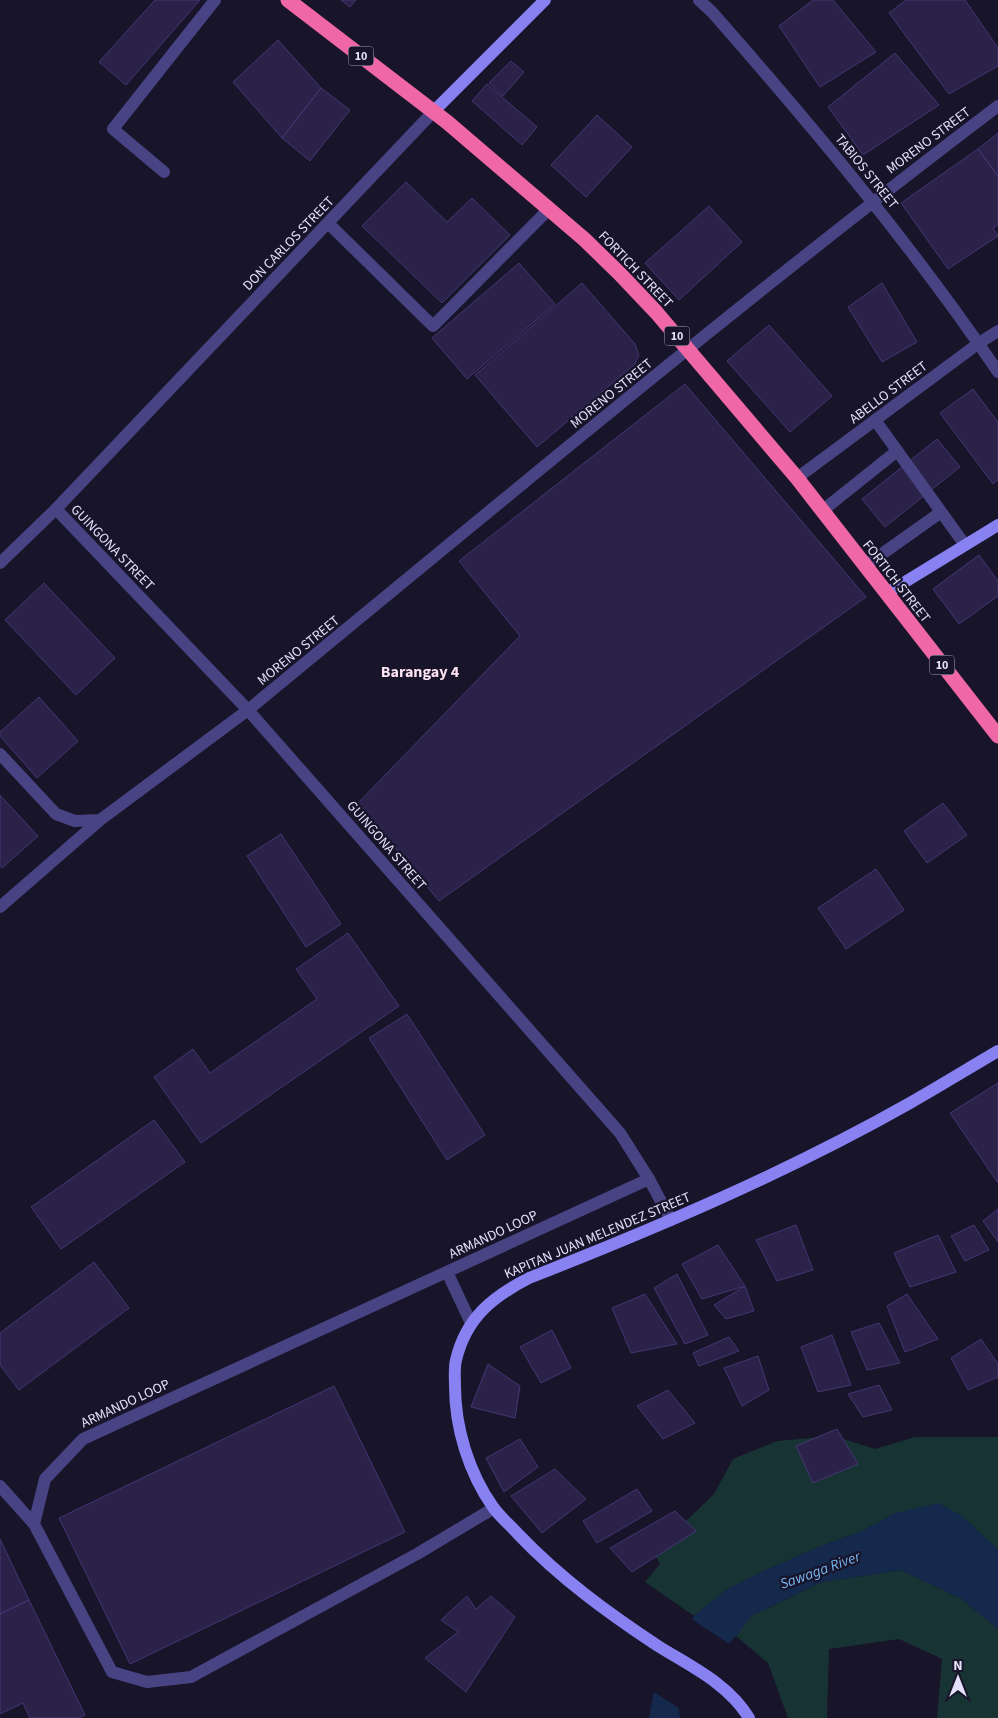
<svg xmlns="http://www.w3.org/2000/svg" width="998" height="1718" font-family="'Source Sans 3',sans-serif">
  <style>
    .green { fill: #183333 }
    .water { fill: #15294d }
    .pier { fill: #18142a }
    .building { fill: #2b2249; stroke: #443672 }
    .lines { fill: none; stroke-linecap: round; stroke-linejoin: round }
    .lane { stroke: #484484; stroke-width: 12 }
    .street { stroke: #484484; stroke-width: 12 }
    .secondary { stroke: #8781f2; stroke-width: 12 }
    .highway { stroke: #ef67a5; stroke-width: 15 }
    .labels { text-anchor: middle; stroke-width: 4.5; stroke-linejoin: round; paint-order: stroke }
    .shield { fill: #18142a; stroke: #a7a3bd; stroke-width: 1 }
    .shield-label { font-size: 12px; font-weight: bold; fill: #e4e0fc }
    .street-label { font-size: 14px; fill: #e4e0fc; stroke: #18142a }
    .water-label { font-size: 15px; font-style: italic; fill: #78b6f1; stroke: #18142a }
    .quarter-label { font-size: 16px; font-weight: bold; fill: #fce2f2; stroke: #18142a }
  </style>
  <rect width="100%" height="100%" fill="#18142a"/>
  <path class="green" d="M834 1436 875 1449 915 1437H998V1550L962 1516 896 1513 860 1532 816 1548 764 1571 726 1590 694 1616 645 1582 660 1564 650 1545 684 1523 714 1494 733 1459 777 1441Z
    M901 1570 962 1599 998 1629V1718H937L942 1659 899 1639 829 1649 827 1718H788L768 1663 736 1636 751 1616 822 1582Z"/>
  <path class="water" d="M939 1503 962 1516 998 1550V1629L962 1599 901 1570 822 1582 751 1616 736 1636 678 1703 680 1718H649L656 1681 694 1616 726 1590 764 1571 816 1548 860 1532 896 1513Z"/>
  <path class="pier" d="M690 1618 731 1645 681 1703 682 1710 652 1691 654 1680Z"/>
  <path class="building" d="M155 0H200L126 85 99 62Z
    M341 0H356L350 7Z
    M813 0H833L876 52 820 87 779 26Z
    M906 0H965L998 48V66L949 94 889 13Z
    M278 40 321 88 282 138 233 82Z
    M895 53 939 105 863 155 828 107Z
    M511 61 524 72 503 96 489 83Z
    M487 84 537 127 522 145 472 101Z
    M321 88 350 110 310 161 282 138Z
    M597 115 632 147 586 197 551 165Z
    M998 133V176L978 149Z
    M978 149 998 176V225L993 228 998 236 948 269 901 203Z
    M406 182 447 222 472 198 510 235 442 303 362 226Z
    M709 206 742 242 679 300 645 263Z
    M519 263 555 304 467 379 432 338Z
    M582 283 635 344 639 355 635 364 537 447 475 375Z
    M882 283 917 342 882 362 848 307Z
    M769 325 832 396 790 432 727 361Z
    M685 384 866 597 439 901 358 803 520 636 459 561Z
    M973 389 998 422V480L993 484 940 413Z
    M937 439 960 467 885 527 862 499Z
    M979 555 998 581V596L959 624 933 589Z
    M44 583 115 658 76 695 5 620Z
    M39 697 78 741 37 778 0 736V732Z
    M0 795 38 836 2 868 0 865Z
    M943 803 967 835 927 863 904 831Z
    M281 834 341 924 306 947 247 856Z
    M876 869 904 910 846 949 818 908Z
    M348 933 399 1006 201 1143 154 1077 193 1049 210 1073 317 999 296 969Z
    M407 1014 485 1135 447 1160 369 1038Z
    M998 1083V1183L950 1113Z
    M154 1120 185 1162 61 1249 31 1207Z
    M998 1209V1242L983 1221Z
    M796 1225 813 1270 777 1281 756 1240Z
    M974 1225 989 1250 965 1261 951 1236Z
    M938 1235 956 1272 910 1287 894 1253Z
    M718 1245 745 1286 702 1299 682 1264Z
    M94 1262 129 1308 19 1390 0 1365V1333Z
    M677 1274 708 1335 685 1344 654 1288Z
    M745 1286 754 1311 726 1319 714 1305Z
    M645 1294 677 1344 631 1353 612 1308Z
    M907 1294 938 1339 905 1352 887 1306Z
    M879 1323 900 1363 867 1370 851 1332Z
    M552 1330 571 1368 541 1383 520 1347Z
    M832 1335 851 1385 818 1392 801 1347Z
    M729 1337 739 1351 699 1366 693 1353Z
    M981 1339 998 1364V1377L968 1390 951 1358Z
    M758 1356 769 1390 742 1406 724 1368Z
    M488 1364 520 1386 515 1418 471 1407Z
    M879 1385 892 1410 863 1417 848 1394Z
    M334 1386 405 1532 130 1664 59 1518Z
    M668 1390 695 1423 663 1439 637 1406Z
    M837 1429 858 1464 813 1483 796 1446Z
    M520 1439 538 1467 504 1492 486 1458Z
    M555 1469 586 1499 542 1533 511 1496Z
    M637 1489 652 1511 597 1543 583 1521Z
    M675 1511 696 1531 632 1572 610 1548Z
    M0 1539 29 1600 0 1614Z
    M467 1596 476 1609 491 1596 515 1617 466 1692 425 1658 458 1632 441 1620Z
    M29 1600 85 1715 79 1718H30L23 1703 0 1714V1614Z"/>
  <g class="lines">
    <path class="lane" d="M164 172 113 129 215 0
      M328 223 433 326 549 209
      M875 420 965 545
      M822 511 897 451
      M0 563 56 509
      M865 566 941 512
      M0 754 56 814 75 821 100 820 248 710
      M0 907 100 820
      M447 1272 471 1323
      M0 1486 34 1524
      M494 1508 417 1554 191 1677 147 1682 112 1672 34 1524 45 1479 83 1439 649 1179"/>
    <path class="street" d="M699 0 712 12C813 127 912 245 998 372
      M434 111 56 509 248 710 620 1133 649 1179 671 1220
      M797 478 979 343 998 331
      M248 710C496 506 742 300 998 106"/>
    <path class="secondary" d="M434 111 545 0
      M887 593 998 525
      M749 1718C729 1684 690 1666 658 1646 608 1613 560 1578 519 1535 511 1526 500 1517 493 1507 469 1473 455 1428 455 1386 455 1378 454 1368 456 1360 466 1318 492 1297 529 1278 659 1227 788 1172 910 1103 940 1086 969 1068 998 1051"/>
    <path class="highway" d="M288 0 447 122 584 239 620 274 656 312 797 478 998 736"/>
  </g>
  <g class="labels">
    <g class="shield">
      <rect x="348.5" y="46.5" width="25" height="19" rx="4"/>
      <rect x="664.5" y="326.5" width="25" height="19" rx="4"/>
      <rect x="929.5" y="655.5" width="25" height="19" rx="4"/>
    </g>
    <g class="shield-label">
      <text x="361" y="60">10</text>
      <text x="677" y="340">10</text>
      <text x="942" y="669">10</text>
    </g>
    <g class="street-label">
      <text transform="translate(928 140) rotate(-37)" y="5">MORENO STREET</text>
      <text transform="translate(867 171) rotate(51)" y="5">TABIOS STREET</text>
      <text transform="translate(288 243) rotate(-46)" y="5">DON CARLOS STREET</text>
      <text transform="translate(636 269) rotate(46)" y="5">FORTICH STREET</text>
      <text transform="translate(888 392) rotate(-37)" y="5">ABELLO STREET</text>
      <text transform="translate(611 393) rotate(-39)" y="5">MORENO STREET</text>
      <text transform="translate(113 547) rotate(46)" y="5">GUINGONA STREET</text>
      <text transform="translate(897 581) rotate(52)" y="5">FORTICH STREET</text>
      <text transform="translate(298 650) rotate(-39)" y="5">MORENO STREET</text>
      <text transform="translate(387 845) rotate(49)" y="5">GUINGONA STREET</text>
      <text transform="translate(493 1234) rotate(-25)" y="5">ARMANDO LOOP</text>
      <text transform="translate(597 1235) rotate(-23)" y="5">KAPITAN JUAN MELENDEZ STREET</text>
      <text transform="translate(125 1403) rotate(-25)" y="5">ARMANDO LOOP</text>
    </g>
    <g class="water-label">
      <text transform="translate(820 1570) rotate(-20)" y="5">Sawaga River</text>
    </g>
    <g class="quarter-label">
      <text x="420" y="677">Barangay 4</text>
    </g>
  </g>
  <g transform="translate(958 1678)" stroke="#18142a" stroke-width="4" paint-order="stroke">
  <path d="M0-4L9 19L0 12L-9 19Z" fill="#e4e0fc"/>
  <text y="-8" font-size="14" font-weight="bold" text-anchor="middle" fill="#e4e0fc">N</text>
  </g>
</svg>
